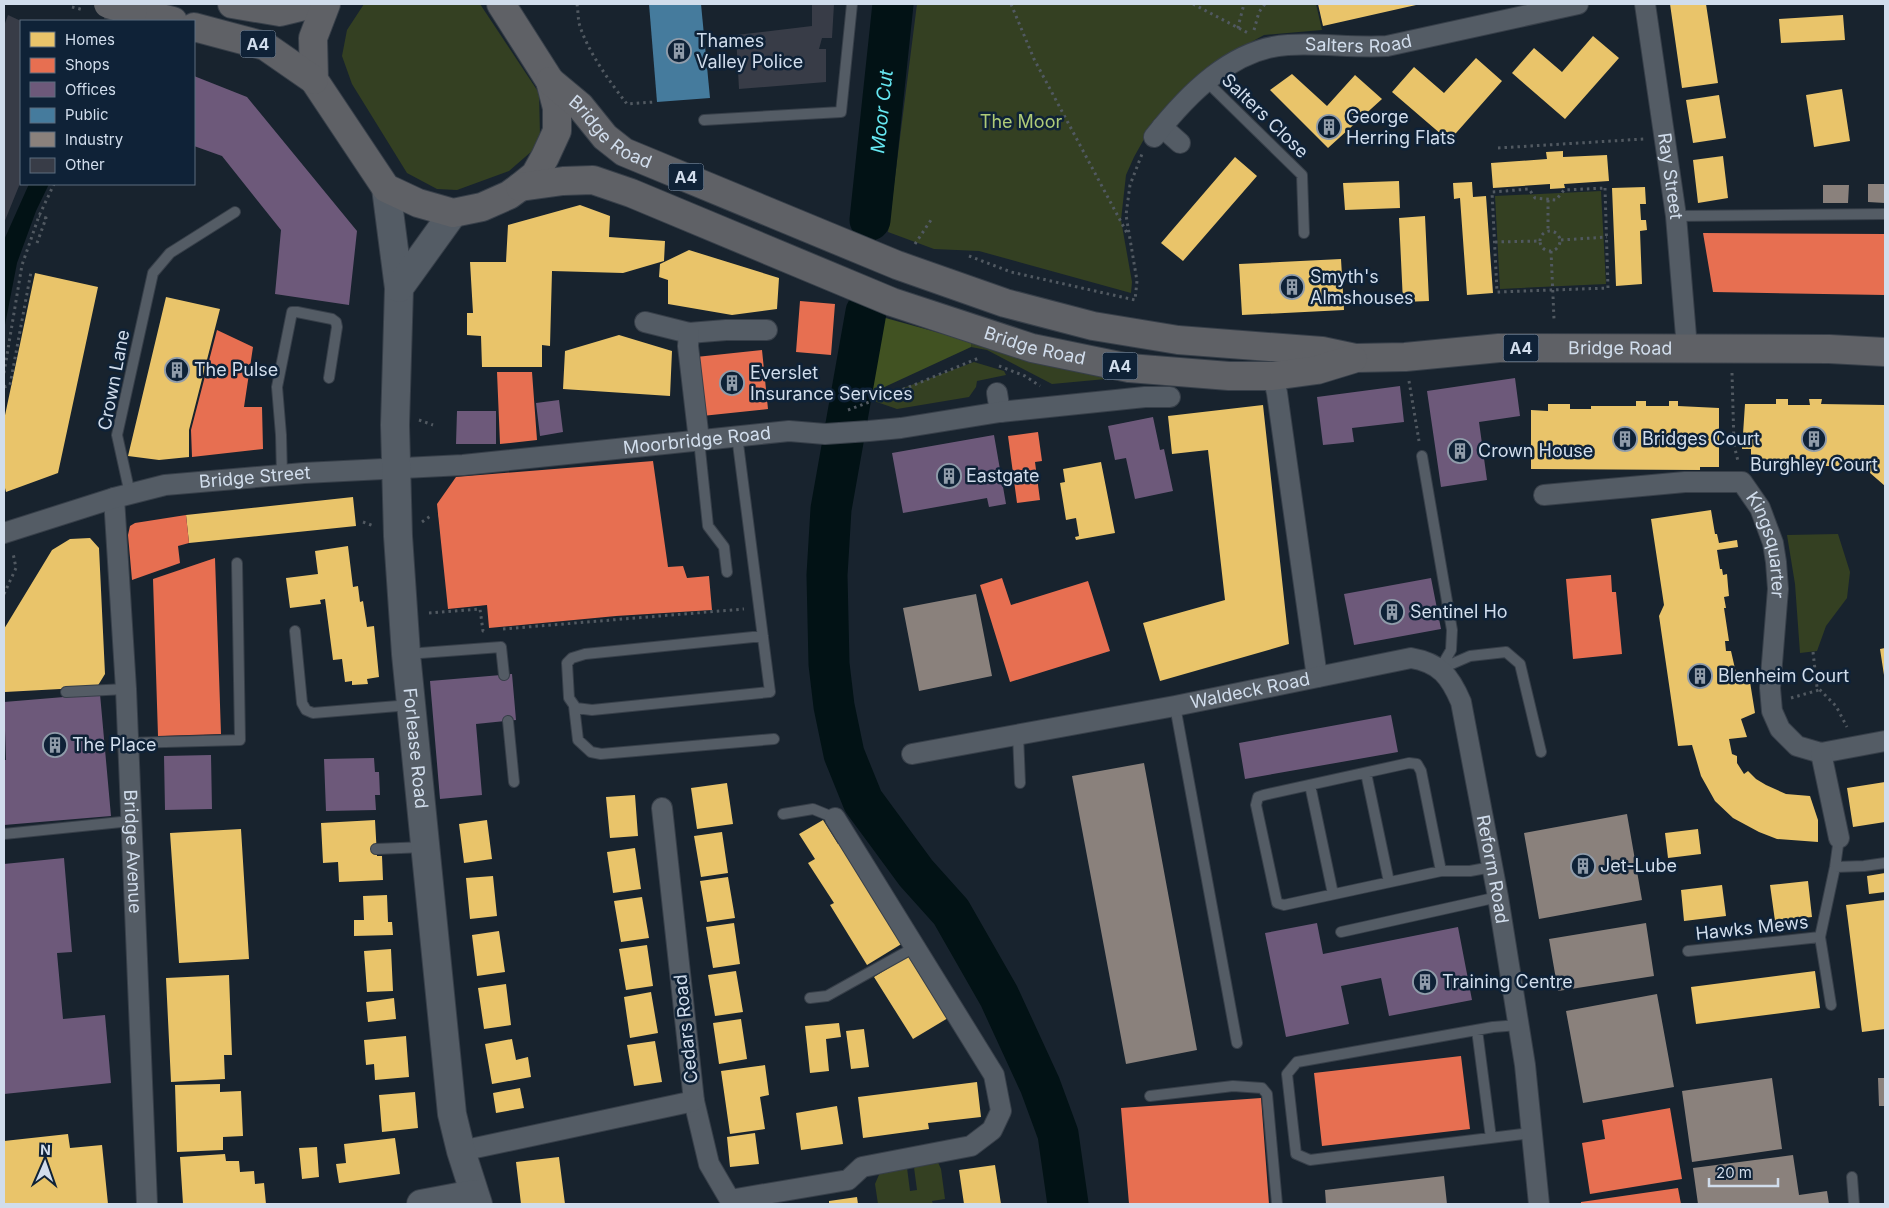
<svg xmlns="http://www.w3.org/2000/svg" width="1889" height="1208" font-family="Inter,sans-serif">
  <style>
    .green { fill: #344022 }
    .forest { fill: #415222 }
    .water { fill: #021215 }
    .homes { fill: #e9c46a }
    .shops { fill: #e76f51 }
    .offices { fill: #6d597a }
    .public { fill: #457b9d }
    .industry { fill: #8a817c }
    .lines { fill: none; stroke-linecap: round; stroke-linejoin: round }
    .river { stroke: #021215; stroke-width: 41 }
    .building { fill: #383c47 }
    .lane-casing { stroke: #373f49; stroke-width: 12 }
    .street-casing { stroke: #373f49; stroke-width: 22 }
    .secondary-casing { stroke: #373f49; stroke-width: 30 }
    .primary-casing { stroke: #373f49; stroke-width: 30 }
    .path { stroke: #515961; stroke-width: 3; stroke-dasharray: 2.5 4; stroke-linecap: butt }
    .lane { stroke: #545c65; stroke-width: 10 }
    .street { stroke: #545c65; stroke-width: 20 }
    .secondary { stroke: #545c65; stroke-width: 28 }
    .primary { stroke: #5f6166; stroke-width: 28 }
    .primary-bridge-casing { stroke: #373f49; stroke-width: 30; stroke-linecap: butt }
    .primary-bridge { stroke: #5f6166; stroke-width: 28 }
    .labels { text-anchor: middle; stroke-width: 5; stroke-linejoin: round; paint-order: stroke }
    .shield { fill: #0f2237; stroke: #97a5b6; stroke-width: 1 }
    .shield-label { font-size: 16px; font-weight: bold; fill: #d1ddec }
    .poi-label { font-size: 18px; fill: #d1ddec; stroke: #0f2237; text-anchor: start }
    .street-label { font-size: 18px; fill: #d1ddec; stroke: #0f2237 }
    .park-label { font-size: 18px; fill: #afcb77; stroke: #0f2237 }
    .water-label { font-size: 19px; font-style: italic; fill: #66e8f2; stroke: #0f2237 }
  </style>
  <rect width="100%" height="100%" fill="#18232e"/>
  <path class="green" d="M364 4H480L539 93 540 136 532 151 509 171 457 190 437 189 407 173 352 84 342 56 347 30Z
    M917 4H1316L1322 30 1264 35 1244 46 1148 132 1134 157 1126 175 1121 220 1132 282 1131 293 979 251 934 249 888 232Z
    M1601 191 1606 284 1500 289 1495 196Z
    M972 342 1108 376 1106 379 1052 384 987 350 971 347Z
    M974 362 1004 371 1006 375 977 381 976 387 969 397 897 409 871 400Z
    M1838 534 1850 572 1847 598 1826 626 1817 651 1800 653 1795 584 1787 535Z
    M935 1156 941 1169 945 1199 932 1201 933 1204H878L875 1184 881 1170 906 1160 910 1191 917 1190 913 1160Z"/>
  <path class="forest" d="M864 312 972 342 971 347 865 396 852 397Z"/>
  <path class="water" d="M29 184H49L36 211 17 263 4 330V240Z"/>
  <path class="homes" d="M1318 4H1416V5L1323 26Z
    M1670 4H1706L1718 83 1682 88Z
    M1843 15 1845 40 1781 43 1779 19Z
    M1593 36 1619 58 1565 119 1512 73 1534 48 1562 72Z
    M1476 58 1502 81 1449 141 1392 92 1414 67 1444 93Z
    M1292 74 1327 106 1355 75 1382 99 1328 148 1270 90Z
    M1842 89 1850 141 1814 147 1806 95Z
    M1719 95 1726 138 1693 143 1686 100Z
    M1563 151V157L1607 155 1609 181 1564 184 1565 188 1550 189V184L1493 188 1491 163 1547 159 1546 152Z
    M1723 156 1728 198 1698 203 1693 160Z
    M1235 157 1257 176 1183 261 1161 243Z
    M1399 181 1400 208 1345 210 1343 183Z
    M1472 182 1473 197 1486 196 1493 293 1467 295 1460 198 1454 199 1453 183Z
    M1645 187 1646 204H1640L1641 220H1646L1647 230 1640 231 1642 284 1616 286 1612 188Z
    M580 205 610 216 609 237 665 241 664 261 623 273 552 271 550 346 542 345V367H482L481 336 467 335V313H473L470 262H506L508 225Z
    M1425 216 1429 301 1403 302 1399 218Z
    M689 250 779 278 777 309 732 315 668 304V280L659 277 660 264Z
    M1341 259 1344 310 1242 315 1239 264Z
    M35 273 98 287 58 473 6 492 4 484V420Z
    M166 297 220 309 189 430V457L159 460 128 456Z
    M619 335 672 351 670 396 563 389 565 351Z
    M1776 399H1788V405H1810L1809 399H1822L1821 404 1885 405V486L1862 466H1821L1822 469H1810V462H1787V467L1776 468V463H1751V449H1742L1745 404H1776Z
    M1636 401H1646V406H1669V401H1678V406L1719 408V467H1700V470L1531 469V410L1548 411V404H1570V409H1591V406H1636Z
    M1263 405 1289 644 1160 681 1143 623 1225 600 1208 450 1172 454 1168 416Z
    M1101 462 1115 533 1076 540 1075 537 1079 536 1076 518 1066 520 1060 483 1065 482 1063 469Z
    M491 490 495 523 479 524 485 572 503 570 506 603 459 607 449 517 439 518 438 509 450 493Z
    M353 497 356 526 189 543 186 515Z
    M1711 510 1715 534H1717L1719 543 1737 540 1738 547 1717 550 1720 569H1722L1723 575 1727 574 1728 586 1729 596 1724 597 1726 608H1724L1729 641H1725L1726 651H1731L1736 673H1732L1731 683 1750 682 1755 713 1741 719 1747 737 1729 739 1732 754 1737 756V763L1744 774 1748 771 1756 779 1766 785 1786 794 1810 796 1818 820V842L1777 839 1759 832 1733 818 1715 801 1701 776 1692 745 1678 746 1659 616 1664 605 1651 519Z
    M90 538 99 548 105 674 97 687 5 692 4 629 52 550 70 539Z
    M348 546 353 587 358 586 360 602 363 601 367 627 374 626 379 677 367 679 368 684 352 685V681L345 682 342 659 333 660 325 599 320 600 321 604 290 608 286 578 318 574 315 551Z
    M1885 648V675H1884L1880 649Z
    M1885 782V822L1853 827 1847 788Z
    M727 783 733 824 697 829 691 788Z
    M635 795 638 836 610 838 606 797Z
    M375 820 377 856H382L383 880 339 882 338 862 323 863 321 823Z
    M487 820 492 859 464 863 459 824Z
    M823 820 838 844 842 842 903 943 867 965 830 905 834 903 808 863 815 859 799 834Z
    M241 829 249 959 179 963 170 833Z
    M1698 829 1701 854 1668 858 1665 833Z
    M722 832 728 873 701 877 694 836Z
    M635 848 641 889 613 893 607 852Z
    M1885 873V892L1869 894 1867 876Z
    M493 876 497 916 470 919 466 878Z
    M728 877 735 918 707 922 700 881Z
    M1808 881 1812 917 1775 921 1770 885Z
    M1722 885 1726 916 1684 921 1681 890Z
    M387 895 388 922H392L393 935 354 936V920H364L363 896Z
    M642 897 649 938 621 942 614 901Z
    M1885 900V1029L1862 1032 1846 905Z
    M734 923 740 964 713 968 706 927Z
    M499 931 505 972 477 976 472 935Z
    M647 945 653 986 626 990 619 949Z
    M391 949 393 991 367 992 364 951Z
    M908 956 948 1018 913 1039 874 977Z
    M736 971 743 1012 715 1016 708 975Z
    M1815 971 1820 1008 1696 1024 1691 987Z
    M229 975 232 1055H224L225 1079 171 1082 166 978Z
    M506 984 511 1025 484 1029 478 988Z
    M651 992 658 1033 630 1038 624 997Z
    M394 998 396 1019 368 1022 366 1002Z
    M741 1019 747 1059 719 1064 713 1023Z
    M839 1023 841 1037 826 1039 829 1071 810 1073 805 1026Z
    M864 1029 869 1067 851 1069 846 1031Z
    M406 1036 409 1077 375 1080 374 1064 366 1065 364 1040Z
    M512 1039 516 1060 528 1057 531 1077 492 1084 485 1044Z
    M655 1041 662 1082 634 1086 627 1045Z
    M765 1065 769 1095 760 1097 765 1129 730 1134 721 1071Z
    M977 1082 981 1117 928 1123 929 1129 863 1138 858 1097Z
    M220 1084V1092L241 1091 243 1136 223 1137V1150L177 1152 175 1085Z
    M520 1088 524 1108 496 1113 493 1093Z
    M415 1092 418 1128 382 1132 379 1095Z
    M837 1106 843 1144 801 1150 796 1113Z
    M755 1133 759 1164 730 1167 727 1137Z
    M68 1134 70 1148 102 1145 108 1204H4V1141Z
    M395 1138 400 1174 339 1183 336 1164 346 1163 344 1144Z
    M317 1147 319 1177 302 1179 299 1148Z
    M225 1154 226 1161H239L240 1172 254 1171 255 1184 264 1183 266 1204H183L180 1157Z
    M559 1157 565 1204H521L516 1162Z
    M995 1165 1001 1204H964L959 1170Z
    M857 1197 858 1204H829V1201Z"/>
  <path class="shops" d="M1703 233 1885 234V295L1713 292Z
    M800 301 835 304 831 355 796 352Z
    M217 330 253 347 244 407H262L263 449 192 457 191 430Z
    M762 350 768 409 702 416 696 357Z
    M497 372H532L537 440 500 444Z
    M1038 432 1042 461 1035 462 1040 500 1017 503 1008 436Z
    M653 461 668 567 683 566 687 578 709 576 712 610 616 616 489 628 487 605 448 609 437 504 456 477Z
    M186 515 189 543 178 546 180 563 132 580 128 535 130 526 135 523Z
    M215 558 221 734 158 736 153 579Z
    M1611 575 1612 592H1616L1622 654 1573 659 1566 579Z
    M1002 578 1011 605 1088 581 1110 651 1010 682 980 585Z
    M1461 1056 1470 1129 1322 1146 1314 1073Z
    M1261 1098 1269 1204H1129L1121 1108Z
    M1670 1108 1682 1179 1590 1194 1582 1143 1605 1139 1602 1120Z
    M1678 1188 1681 1204H1581V1202Z"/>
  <path class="offices" d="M194 76 247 97 357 231 349 305 275 294 281 230 222 156 194 146Z
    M1515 378 1520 416 1479 422 1487 480 1441 487 1427 391Z
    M1400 386 1404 422 1352 428 1354 442 1323 445 1317 397Z
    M559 400 563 432 540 436 536 403Z
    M457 411H496V444H456Z
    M1153 417 1160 450 1164 449 1173 491 1135 499 1126 458 1115 460 1108 426Z
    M994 435 1006 504 989 507 987 498 903 513 892 453Z
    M1431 578 1441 629 1354 645 1344 594Z
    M512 674 516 720 476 724 482 795 440 799 430 681Z
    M100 694 111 816 4 825V760H6L4 702Z
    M1391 715 1398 752 1245 779 1239 743Z
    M211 755 212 809 165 810 164 756Z
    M374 758 375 772H379L380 795H375L376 810 326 811 324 759Z
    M64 858 72 952 57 953 63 1019 105 1015 111 1083 4 1094V864Z
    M1317 923 1323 954 1458 927 1472 1000 1389 1016 1381 978 1341 986 1349 1024 1286 1037 1265 933Z"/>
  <path class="public" d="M649 4H701L710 98 657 102Z"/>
  <path class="industry" d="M1868 184H1885V203L1868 202Z
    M1823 185H1849L1848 203H1823Z
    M976 594 992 676 919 691 903 608Z
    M1144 763 1197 1050 1126 1064 1072 776Z
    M1627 814 1642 900 1539 919 1524 833Z
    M1646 923 1654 976 1558 991 1549 939Z
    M1657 994 1674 1087 1583 1103 1566 1011Z
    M1772 1078 1782 1149 1692 1162 1682 1091Z
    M1878 1078H1885V1106H1879Z
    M1793 1155 1799 1195 1827 1191 1829 1204H1698L1693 1168Z
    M1444 1176 1447 1204H1326L1325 1190Z"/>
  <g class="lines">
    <g class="river">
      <path id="s1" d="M870 220 893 4"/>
      <path d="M866 312 831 509 827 575 829 664 834 706 844 754 863 801 916 873 951 912 999 996 1040 1085 1058 1134 1068 1204"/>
    </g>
  </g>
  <path class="building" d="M812 4H834L832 38H822L819 49H826V82L739 89 736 35 812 26Z
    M8 15 21 21V181L4 223V26Z"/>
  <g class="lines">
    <defs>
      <path id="lane" d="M1206 81 1302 175 1304 233
        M704 120 841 112 852 4
        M1676 216 1885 214
        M737 436 770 692 592 710 576 708 569 698 567 663 572 658 585 654 763 636
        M699 440 708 526 724 547 727 572
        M1422 456 1452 630 1451 650 1440 669
        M282 476 281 435 277 387 292 312H297L332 319 336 322 337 327 329 378
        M130 494 117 435 153 273 170 253 235 212
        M295 631 302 703 306 710 313 713 410 705
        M407 654 501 647 504 675
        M1440 669 1470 656 1506 652 1520 664 1541 752
        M66 692 126 689
        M574 706 578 740 591 752 601 754 774 739
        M1175 706 1237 1043
        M508 721 514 782
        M1018 734 1020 783
        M128 743 240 740 237 563
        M1366 773 1389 882
        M1310 785 1333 894
        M783 814 813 809 835 818
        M4 834 131 821
        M376 849 425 847
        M1835 867 1864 866 1885 863
        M1441 871 1284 905 1277 903 1256 805 1258 797 1264 795 1409 763 1417 764 1421 771 1441 871H1470L1492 867
        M1341 932 1498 897
        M1688 951 1820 937
        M810 998 827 996 915 947
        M1831 1005 1820 937 1835 867 1839 838
        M1519 1025 1493 1027 1297 1062 1287 1074 1296 1154 1310 1160 1531 1133
        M1477 1030 1491 1138
        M1150 1096 1233 1086 1262 1088 1267 1094 1277 1204
        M1852 1177 1854 1204"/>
      <g id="street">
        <path id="s2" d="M1645 4 1676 216 1687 348"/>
        <path d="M1162 127 1180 143"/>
        <path id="s3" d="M1154 137C1187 95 1232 48 1288 45 1321 43 1354 48 1387 46L1578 4"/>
        <path d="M645 322 689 333 726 330H767"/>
        <path d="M689 333 688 346 699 440"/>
        <path d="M1273 376 1277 393 1317 677"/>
        <path d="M997 393 1000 412"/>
        <path id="s4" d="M1544 495 1685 482H1742L1760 508 1773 543 1776 562 1778 589 1770 688 1772 711 1780 729 1797 746 1821 753 1885 741"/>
        <path id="s5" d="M114 498 126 689 147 1204"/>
        <path id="s6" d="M4 533 114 498 165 485 304 473 463 465 789 431 825 434 869 431 901 428 1000 412 1145 397H1170"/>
        <path d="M1821 753 1839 838"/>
        <path id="s7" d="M912 754 1175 706 1411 658C1440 663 1450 676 1461 702L1498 897 1525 1065 1539 1204"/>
        <path d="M694 1101 709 1164 730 1200 848 1180 862 1167 971 1146 992 1130 1001 1111 994 1075 835 818"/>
        <path d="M461 1151 694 1101 662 808"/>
      </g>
      <g id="secondary">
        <path id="s8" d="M386 188 399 288 395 425 398 536 406 654 452 1114 461 1151 478 1204"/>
        <path d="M399 288 453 213"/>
        <path d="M421 1204 474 1194"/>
      </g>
      <g id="primary">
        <path d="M232 4 280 12 313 4"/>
        <path d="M326 4 313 38 314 80 386 188 418 203 453 213 482 207 509 195 520 187 535 175 545 157 557 131V108L550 81 501 4"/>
        <path d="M133 11 173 21"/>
        <path d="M194 27 265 46 314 80"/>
        <path id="s9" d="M550 81 580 106 605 137 624 152 897 265 1005 303 1093 326 1178 340 1322 351 1355 358 1405 357 1499 348 1829 349 1885 352"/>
        <path id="s10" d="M520 187 563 181 593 180 631 193 892 302 1032 348 1129 368 1229 376H1273L1317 370 1353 359"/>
      </g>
    </defs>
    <use href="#lane" class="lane-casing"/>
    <use href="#street" class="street-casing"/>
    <use href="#secondary" class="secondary-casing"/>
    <use href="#primary" class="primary-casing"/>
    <path class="path" d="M577 4C578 10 578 17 579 23 587 51 610 82 627 104L654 102
      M1011 4 1034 59 1128 235
      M1193 4 1248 33
      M72 7 84 10
      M1239 28 1238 27 1244 4
      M1254 30 1259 12 1265 4
      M1498 148 1644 139
      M1605 188 1608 288 1497 292 1492 192 1529 189 1535 198 1556 200 1564 190Z
      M1548 200V231
      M1540 241a10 10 0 1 1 20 0a10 10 0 1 1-20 0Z
      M1561 240 1607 237
      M1495 242 1540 241
      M37 243 46 218 39 216
      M915 244 931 220
      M1551 251 1554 319
      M969 256 1011 272 1135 300 1137 281 1126 215 1130 185 1142 154
      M999 366 1025 376 1040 386
      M4 373 22 265 39 216 54 184
      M1732 373 1734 445 1738 461
      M1409 381 1419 441
      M4 387 10 385 31 272
      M848 410 909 387 979 358
      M419 420 433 425
      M363 522 374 526
      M422 522 432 515
      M4 594 16 568 13 553
      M429 613 480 609 483 631H485
      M503 629 744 609
      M1813 652 1817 687 1836 706 1847 727
      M1791 698 1819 690"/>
    <use href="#lane" class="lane"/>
    <use href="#street" class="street"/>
    <use href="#secondary" class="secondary"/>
    <use href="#primary" class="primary"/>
    <defs>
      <path id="primary-bridge" d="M108 4 133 11"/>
    </defs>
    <use href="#primary-bridge" class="primary-bridge-casing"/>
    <use href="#primary-bridge" class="primary-bridge"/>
  </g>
  <defs>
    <symbol id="building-ring" viewBox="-11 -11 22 22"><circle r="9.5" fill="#0f2237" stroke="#909caa" stroke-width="1.5"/><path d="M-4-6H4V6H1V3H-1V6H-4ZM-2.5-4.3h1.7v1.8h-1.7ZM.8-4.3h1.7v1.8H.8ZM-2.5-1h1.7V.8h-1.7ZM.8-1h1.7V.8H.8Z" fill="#909caa"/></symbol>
  </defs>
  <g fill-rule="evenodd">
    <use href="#building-ring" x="665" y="37" width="28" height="28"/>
    <use href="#building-ring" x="1315" y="113" width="28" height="28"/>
    <use href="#building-ring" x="1278" y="273" width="28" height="28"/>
    <use href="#building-ring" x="163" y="356" width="28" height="28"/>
    <use href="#building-ring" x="718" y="369" width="28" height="28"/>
    <use href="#building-ring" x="1611" y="425" width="28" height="28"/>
    <use href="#building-ring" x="1800" y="425" width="28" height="28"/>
    <use href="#building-ring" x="1446" y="437" width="28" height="28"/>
    <use href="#building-ring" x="935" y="462" width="28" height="28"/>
    <use href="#building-ring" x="1378" y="598" width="28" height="28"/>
    <use href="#building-ring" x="1686" y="662" width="28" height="28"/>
    <use href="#building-ring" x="41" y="731" width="28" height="28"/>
    <use href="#building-ring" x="1569" y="852" width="28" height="28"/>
    <use href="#building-ring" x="1411" y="968" width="28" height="28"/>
  </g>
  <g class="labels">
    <g class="shield">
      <rect x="240.5" y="30.5" width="35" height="27" rx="4"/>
      <rect x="668.5" y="163.5" width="35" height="27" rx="4"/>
      <rect x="1503.5" y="334.5" width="35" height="27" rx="4"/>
      <rect x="1102.5" y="352.5" width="35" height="27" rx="4"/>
    </g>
    <g class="shield-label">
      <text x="258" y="50">A4</text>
      <text x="686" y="183">A4</text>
      <text x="1521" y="354">A4</text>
      <text x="1120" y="372">A4</text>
    </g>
    <g class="poi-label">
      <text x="696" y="47">Thames<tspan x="696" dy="21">Valley Police</tspan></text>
      <text x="1346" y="123">George<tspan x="1346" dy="21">Herring Flats</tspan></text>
      <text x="1310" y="283">Smyth's<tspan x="1310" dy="21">Almshouses</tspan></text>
      <text x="194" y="376">The Pulse</text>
      <text x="750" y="379">Everslet<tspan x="750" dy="21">Insurance Services</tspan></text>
      <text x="1642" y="445">Bridges Court</text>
      <text x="1478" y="457">Crown House</text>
      <text x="1814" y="471" text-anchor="middle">Burghley Court</text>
      <text x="966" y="482">Eastgate</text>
      <text x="1410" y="618">Sentinel Ho</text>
      <text x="1718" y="682">Blenheim Court</text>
      <text x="72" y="751">The Place</text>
      <text x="1600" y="872">Jet-Lube</text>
      <text x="1442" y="988">Training Centre</text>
    </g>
    <g class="street-label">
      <text dy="6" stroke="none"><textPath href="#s3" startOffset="238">Salters Road</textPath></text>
      <text transform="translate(1265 116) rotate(44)" y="6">Salters Close</text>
      <text dy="6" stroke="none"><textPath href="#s9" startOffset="80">Bridge Road</textPath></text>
      <text dy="6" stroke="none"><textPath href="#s2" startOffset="174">Ray Street</textPath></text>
      <text dy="6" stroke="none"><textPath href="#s10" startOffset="546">Bridge Road</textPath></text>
      <text dy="6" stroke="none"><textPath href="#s9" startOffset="1134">Bridge Road</textPath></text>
      <text transform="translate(114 380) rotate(-79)" y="6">Crown Lane</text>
      <text dy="6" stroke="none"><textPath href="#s6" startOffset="702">Moorbridge Road</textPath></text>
      <text dy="6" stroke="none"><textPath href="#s6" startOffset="258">Bridge Street</textPath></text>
      <text dy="6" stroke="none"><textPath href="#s4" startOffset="268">Kingsquarter</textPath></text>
      <text dy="6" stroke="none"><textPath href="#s7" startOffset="344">Waldeck Road</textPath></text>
      <text dy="6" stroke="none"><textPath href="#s8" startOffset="562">Forlease Road</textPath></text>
      <text dy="6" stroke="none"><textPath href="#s5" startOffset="354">Bridge Avenue</textPath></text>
      <text dy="6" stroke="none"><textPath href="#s7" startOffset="749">Reform Road</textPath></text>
      <text transform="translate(1752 928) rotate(-6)" y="6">Hawks Mews</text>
      <text transform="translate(686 1029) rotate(-96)" y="6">Cedars Road</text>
    </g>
    <g class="park-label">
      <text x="1021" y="128">The Moor</text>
    </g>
    <g class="water-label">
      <text dy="7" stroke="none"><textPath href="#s1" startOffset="109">Moor Cut</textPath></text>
    </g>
  </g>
  <rect width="1889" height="1208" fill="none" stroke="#d1ddec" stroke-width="10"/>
  <rect x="20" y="20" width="175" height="165" fill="#0f2237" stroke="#5d6d7f"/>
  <rect x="30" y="32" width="25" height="15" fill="#e9c46a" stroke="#5d6d7f"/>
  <text x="65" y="45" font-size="15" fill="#d1ddec">Homes</text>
  <rect x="30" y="58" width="25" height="15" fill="#e76f51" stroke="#5d6d7f"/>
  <text x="65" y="70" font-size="15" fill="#d1ddec">Shops</text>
  <rect x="30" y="82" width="25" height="15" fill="#6d597a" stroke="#5d6d7f"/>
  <text x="65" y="95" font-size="15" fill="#d1ddec">Offices</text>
  <rect x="30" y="108" width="25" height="15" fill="#457b9d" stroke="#5d6d7f"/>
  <text x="65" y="120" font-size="15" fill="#d1ddec">Public</text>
  <rect x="30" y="132" width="25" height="15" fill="#8a817c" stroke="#5d6d7f"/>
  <text x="65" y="145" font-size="15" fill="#d1ddec">Industry</text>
  <rect x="30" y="158" width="25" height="15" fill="#383c47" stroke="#5d6d7f"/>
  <text x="65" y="170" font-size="15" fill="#d1ddec">Other</text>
  <g transform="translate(45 1163) rotate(2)" stroke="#0f2237" stroke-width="4" paint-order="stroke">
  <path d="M0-4L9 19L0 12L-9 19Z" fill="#d1ddec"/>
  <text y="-8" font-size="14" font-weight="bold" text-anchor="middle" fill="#d1ddec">N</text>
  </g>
  <path d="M1709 1178v8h69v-8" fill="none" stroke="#d1ddec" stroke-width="2.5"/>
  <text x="1716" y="1178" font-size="15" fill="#d1ddec" stroke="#0f2237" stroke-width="4" paint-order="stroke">20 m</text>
</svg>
